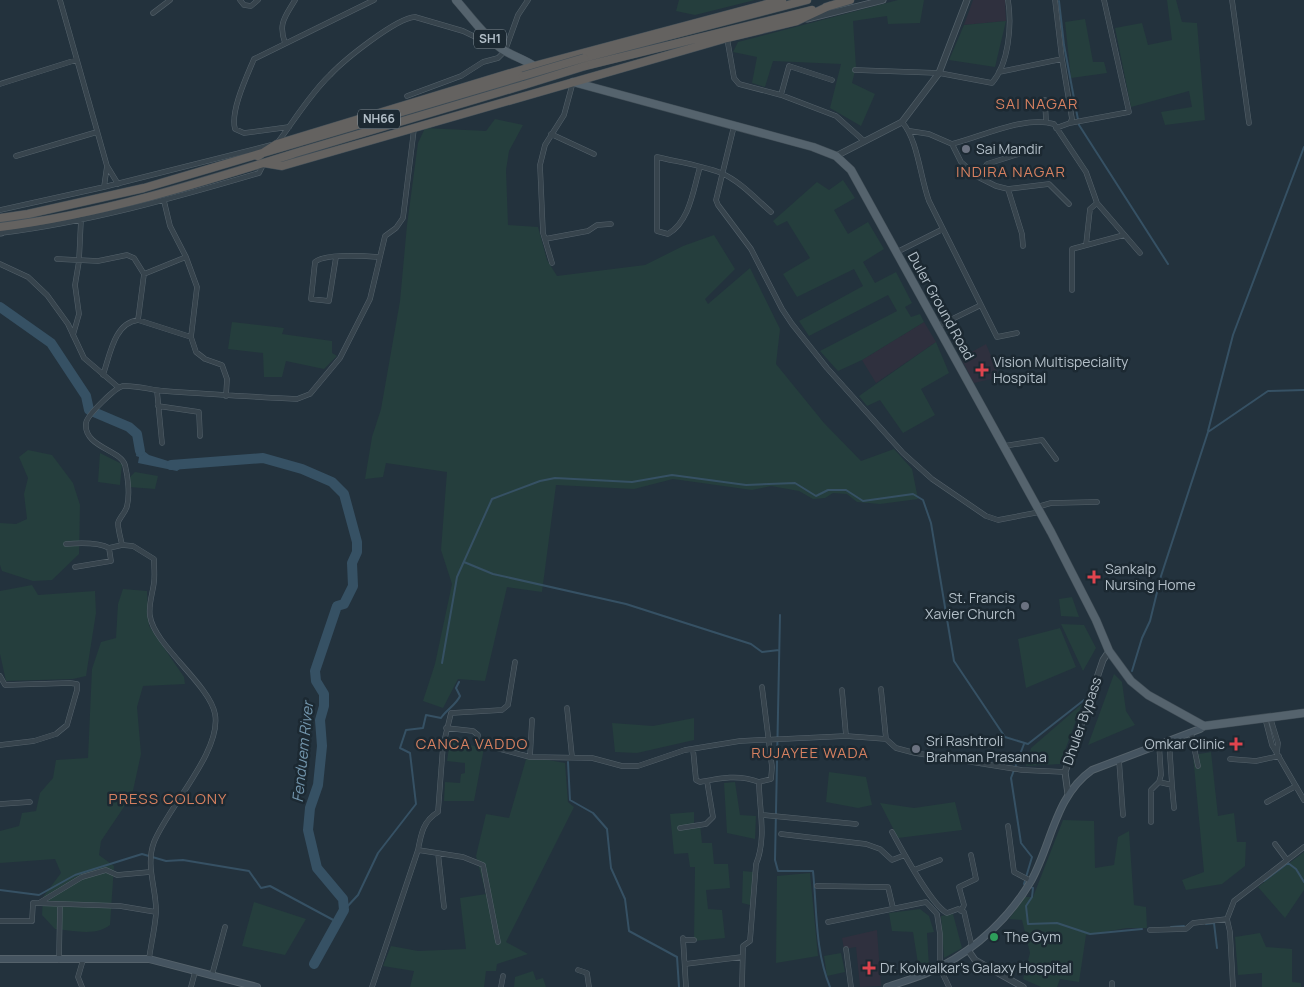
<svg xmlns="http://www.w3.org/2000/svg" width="1304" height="987" font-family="Manrope,sans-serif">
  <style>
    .medical { fill: #2f303e }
    .green { fill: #253e3d }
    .water { fill: #365164 }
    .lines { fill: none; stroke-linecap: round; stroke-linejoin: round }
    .stream { stroke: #365164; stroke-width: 2 }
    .river { stroke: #365164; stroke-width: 10 }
    .minor-casing { stroke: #55626b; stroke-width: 5.5 }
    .tertiary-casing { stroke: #55626b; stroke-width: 7 }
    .secondary-casing { stroke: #55626b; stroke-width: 8 }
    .primary-casing { stroke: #404d56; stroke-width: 9 }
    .trunk-casing { stroke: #424f58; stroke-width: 9 }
    .minor { stroke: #37444d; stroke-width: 4.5 }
    .tertiary { stroke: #37444d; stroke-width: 5.5 }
    .secondary { stroke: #455460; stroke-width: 6 }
    .primary { stroke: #55636d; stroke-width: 8 }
    .trunk { stroke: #646260; stroke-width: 8 }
    .trunk-bridge-casing { stroke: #424f58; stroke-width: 9; stroke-linecap: butt }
    .trunk-bridge { stroke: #646260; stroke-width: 8 }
    .worship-dot { fill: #6b7280; stroke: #1c2932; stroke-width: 2 }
    .health-dot { fill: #e0444e; stroke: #1c2932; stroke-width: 2 }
    .leisure-dot { fill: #2e9e5b; stroke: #1c2932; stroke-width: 2 }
    .labels { text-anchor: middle; stroke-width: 5; stroke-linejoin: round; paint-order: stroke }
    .shield { fill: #1c2932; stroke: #86929b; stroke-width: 1 }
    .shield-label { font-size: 12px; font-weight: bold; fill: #b3bfc8 }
    .poi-label { font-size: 14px; fill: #b3bfc8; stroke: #1c2932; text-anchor: start }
    .street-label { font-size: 14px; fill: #b3bfc8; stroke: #1c2932 }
    .neighbourhood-label { font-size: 15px; letter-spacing: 1px; fill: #d68060; stroke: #1c2932 }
    .water-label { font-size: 15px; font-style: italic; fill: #7295ac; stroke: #1c2932 }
  </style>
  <rect width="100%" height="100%" fill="#23323d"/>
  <path class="medical" d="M973 0H1005L1006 21 964 25Z
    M924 322 936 342 876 383 862 360Z
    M986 344 1000 377 974 383 961 358Z
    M877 930 881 986 860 987 856 947 844 949 842 938Z"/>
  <path class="green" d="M679 0H755L695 15 676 11Z
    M898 0H924L920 23 888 24 887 16 853 21 856 67 852 83 875 94 861 126 830 108 841 64 773 61 765 87 752 83 757 57 733 52 738 42Z
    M1167 0H1176L1182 22 1197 23 1205 120 1165 125 1161 112 1192 107 1189 91 1131 107 1115 28 1142 23 1148 45 1172 40Z
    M1085 19 1093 62H1104L1107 73 1071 78 1065 22Z
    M1006 21 995 67 949 60 964 25Z
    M495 119 523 125 509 151 506 170 508 225 538 227 547 260 557 276 645 265 683 246 714 235 735 269 705 299 708 304 750 268 780 329 776 364 824 423 861 461 894 449 912 469 918 499 880 504 857 502 847 494 833 493 825 498 813 499 799 491 771 486 752 490 673 479 634 489 556 485 542 592 507 587 485 681 458 679 443 708 423 701 435 664 452 584 441 550 447 472 386 463 383 477 365 479 372 437 381 409 400 301 407 225 418 143 425 128 486 131Z
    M843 180 855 198 834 210 848 234 868 222 884 249 863 262 875 283 896 272 912 303 905 307 911 317 920 314 924 322 862 360 838 371 820 351 897 311 888 295 809 336 799 321 863 286 854 269 797 297 783 274 810 258 787 221 777 226 773 221 817 182 829 190Z
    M232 322 284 328 282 334 332 341V353L337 356 324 369 286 361 282 377H264L263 353 228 349Z
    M936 342 949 373 921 389 935 415 903 433 880 400 867 406 859 396Z
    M28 450 52 455 73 483 80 505 79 554 52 580 33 581 2 571 0 565V523L16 524 27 519 24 494 28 478 19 457Z
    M100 453 122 464 120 485 98 482Z
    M135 472 158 476 155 489 130 487V477Z
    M32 585 38 595 95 591 96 613 86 676 73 679 6 681 0 654V591Z
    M123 589 147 591 149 626 184 677 185 684 143 686 137 707 141 754 132 795 101 841 99 855 114 866 110 925C95 937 72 930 55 929L42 915 43 897 61 873 55 859 0 863V831L19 826 22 813 36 811 40 793 53 778 56 760 88 758 92 669 101 642 116 638 118 604Z
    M1072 597 1079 617 1061 616 1059 599Z
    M1061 624 1084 625 1096 648 1083 671Z
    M1060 628 1076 667 1026 688 1018 639Z
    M1114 674 1122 682 1126 711 1135 725 1088 745Z
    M1082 704 1060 764 1026 766 1031 748Z
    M694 718V740L637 753 615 752 612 723 653 726Z
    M450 741 484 748 474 801H444L445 782 460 783 461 774 465 773V763L447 761Z
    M1211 752 1218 816 1234 813 1237 842H1246L1245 866 1222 884 1186 890 1182 880 1204 872 1193 755Z
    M527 756 565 763 568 802 574 807 506 942 528 954 497 964 496 971H486L484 987H410L414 971 383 966 391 946 418 951 466 949 460 898 486 894 476 856 486 814 509 818Z
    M829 772 866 777 872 805 858 808 826 802Z
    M735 782 740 815 756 816 755 839 727 833 724 783Z
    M955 802 962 830 898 838 880 803 914 808Z
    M694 812V825L700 824 702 843H712L714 864H728L730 888 706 890 708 909 722 910 725 938 694 941 695 867H690L688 853 674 854 670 814Z
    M1063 820 1094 821 1095 868 1114 865 1118 837 1129 831 1134 905 1146 907 1147 928H1127L1086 935 1079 982 1060 979 1057 987H1041L1023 979 1030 953 1022 920 1009 919 1025 897H1033Z
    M1304 852V890L1285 918 1258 887Z
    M743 871 753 872 750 905 742 903Z
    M810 873 818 956 776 963 777 876Z
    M254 902 306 919 285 955 242 946Z
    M920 909 929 916 934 932 927 933 929 967 919 970 913 932 892 931 889 913Z
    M953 914 962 948 944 958 941 916Z
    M1260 933 1266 947 1292 949V982L1301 983V987H1262V973L1238 975 1235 937Z
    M841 953 845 972 827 976 824 956Z
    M533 971 536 980 543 978 546 987H514L515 977Z"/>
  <path class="water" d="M139 434 144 451 149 455 184 466 177 471 138 463 139 457 136 456Z"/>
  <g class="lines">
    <path class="stream" d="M1059 1 1064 45 1079 125 1168 264
      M1208 431 1233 335 1304 147
      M464 562 493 574 626 604 751 644 762 652 779 650
      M780 615 775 860 778 871H813C817 910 815 951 830 987
      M442 663 457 577 492 499 540 481 555 478 632 482 672 475 746 485 795 483 816 496 828 490H846L863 501 913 494 923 500 931 523 954 661 1005 737 1028 744 1084 700
      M1132 671 1142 638 1150 621 1161 576 1208 432 1268 391 1304 390
      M1024 744 1011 778 1021 843 1032 857 1024 884 1026 885
      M568 762 570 800 593 813 607 829 611 868 625 899 629 931 677 957 679 987
      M1264 881 1288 863 1296 869 1304 882
      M1030 887 1033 888 1032 897 1026 906 1028 924 1057 923 1090 934 1142 929
      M0 890 39 895 75 875 142 854 166 861 183 860 249 871 261 888 270 886 337 922
      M344 910 358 895 378 853 416 804 410 753 400 748 406 730 423 728 426 715 441 718C446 710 456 705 460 696L456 688 459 682
      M1206 924 1214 923 1217 948
      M1171 927 1184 926"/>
    <path class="river" d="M0 307 51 343 86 396 89 410 129 427 137 434 140 451
      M171 465 263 458 302 469 332 482 344 494 357 542V552L352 563 353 586 344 604 337 606 315 671 316 681 324 694V706L320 720 322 746 318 785 310 808 308 830 317 868 343 899 344 910 314 964"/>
    <defs>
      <path id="minor" d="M60 0 107 166 104 187
        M240 0 244 5 251 6 258 0
        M1232 0 1249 123
        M153 13 170 0
        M727 38 734 78 739 84 781 95 836 116 864 141
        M285 43C278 23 285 17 295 0
        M855 70 939 73 992 83C1009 63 1012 25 1008 0
        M999 72 1062 59 1055 0
        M0 84 76 60
        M781 95 789 66 832 80
        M407 96 461 76 483 62 498 58 505 51 518 15 528 0
        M1045 100 1046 122
        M902 122C918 140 920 177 929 201L997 337 1017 333
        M1070 123 1129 112 1104 0
        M734 126 716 200 718 205 751 249 782 309 792 324 827 368 903 453 932 479 986 516 998 520 1040 512
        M289 127 244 133 235 129C230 111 247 76 254 59L374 0
        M1056 128 1070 123 1072 119 1062 59
        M910 131 929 134 952 144C981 137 1025 115 1054 124L1086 172 1097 203 1140 253
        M551 134 594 154
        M278 142C294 121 310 94 330 75 344 60 396 18 415 17L463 31 492 45
        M952 144 961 162 978 177 996 186 1008 189 1049 184 1069 204
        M16 156 97 132
        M107 166 118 184
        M700 167C693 190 690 221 668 234L657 231V157C678 162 701 165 721 173 740 181 756 199 771 212
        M978 177 987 164 1031 150
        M1008 189 1022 234 1023 246
        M164 201 170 226 186 257 197 287 191 337 196 352 205 359 222 365 227 379 226 396
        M0 210 104 187 271 145
        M1 233C89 222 174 198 259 173L264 163
        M545 239 588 231 597 225 611 224
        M1086 245 1090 209 1097 203
        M897 252 943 229
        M336 257 329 301 311 299 315 262C325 253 365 256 379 257
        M57 259 98 261 127 255 134 258 144 274
        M552 263 543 233 540 165 545 145 564 115 573 82
        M0 264 28 277 47 295 68 324 84 358 118 387
        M1072 290V249L1124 235
        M138 320 144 274 186 257
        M938 326 981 305
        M73 335 79 314 75 285 79 261 81 219
        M103 375C110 355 114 323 138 320L191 337
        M157 391 162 443
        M158 406 199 412 200 436
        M1004 446 1042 440 1056 459
        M1037 507 1051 503 1097 502
        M66 544C79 543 98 542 109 548
        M75 567 111 561 109 548 122 545
        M0 676 5 685 70 683 77 684V690L67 725 56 734 34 741 0 745
        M881 689 886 739
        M842 690 846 736
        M567 708 572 757
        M1270 717 1278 743 1277 752
        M1265 718 1272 745 1304 800
        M446 728 473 731 478 735 477 743 530 757 592 758 622 766H638L685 750 740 741 846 736 886 739 896 748 915 753 1022 770 1065 772
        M1191 733 1198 766
        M1169 740 1172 785
        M693 749 696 780 700 782C720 778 739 774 759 782 759 808 767 838 756 864L750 941 743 946 742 987
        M530 757 532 720
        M1230 759 1256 761 1279 756
        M1119 760 1123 815
        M759 782 771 779 772 767 762 687
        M1159 782 1172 785 1174 808
        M1267 802 1296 786
        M0 804 30 802
        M763 815 856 824
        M1151 822V790L1159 782 1161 775 1159 744
        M1008 826 1014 872 1031 881
        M680 828 706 824 713 817 707 781
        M892 832C902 850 931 905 947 913L958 909 964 912 972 947
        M781 834 866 844 880 849 892 860 905 855
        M1275 844 1287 860
        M418 850 463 857 483 865 498 942
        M438 853 444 907
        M914 870 940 860
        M817 886 888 887 893 908
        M39 903 82 877 106 870 117 875 150 872
        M961 911 964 905 959 887 976 879 971 855
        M0 921H32L33 903 120 906 156 912
        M828 922 926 902 937 914 940 934V968L949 987
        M1150 930 1186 929 1193 923 1227 919
        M683 938 686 987
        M683 940H694
        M846 949 851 987
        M149 959C151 944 155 928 156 913 157 890 145 866 154 842 168 807 222 751 215 714 210 685 154 645 150 616 148 606 153 592 154 582 155 575 154 567 154 559L133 546 122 545C121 539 118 530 118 523 119 518 126 512 127 506 130 495 128 477 125 465 121 450 83 447 86 423 87 415 116 387 123 386 136 385 151 390 164 391 208 394 253 397 297 399L310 394 340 358 370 299 385 236 396 228 403 218 414 129
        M59 960 60 904
        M685 964 742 957
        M578 970 587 973 589 987
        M212 975 225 927
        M1112 983V987
        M82 987 78 977 83 960
        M191 987 195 972
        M372 987 418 850C421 834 423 821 438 812L443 746 451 713 502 710 508 705 515 662
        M501 987 503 976
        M1233 987 1230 932 1227 919 1234 901 1304 847"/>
      <path id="tertiary" d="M807 19 883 0
        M836 156 902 122 939 73 967 0
        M0 233H1
        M1068 794 1065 772 1103 660 1109 651
        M968 950 975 960 1023 987"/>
      <path id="secondary" d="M0 959H149L257 987
        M887 987C904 981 924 976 940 967 977 948 1010 917 1031 881 1052 843 1055 796 1092 770L1200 729 1204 726"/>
      <path id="primary" d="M456 0C471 17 484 36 502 49 512 56 524 59 534 66
        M573 82 813 147 836 156 851 170 1051 532 1096 620 1109 651 1131 681 1148 695 1204 726 1304 713"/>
      <path id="trunk" d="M826 7 850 0
        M584 58 807 0
        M585 66 812 10
        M258 156 277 144 534 66 782 0
        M264 163 282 166 727 38 797 21 829 6
        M0 218 28 214 144 188 523 76
        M0 227C103 214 203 182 302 151 376 129 450 107 524 85"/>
    </defs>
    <use href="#minor" class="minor-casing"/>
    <use href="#tertiary" class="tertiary-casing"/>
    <use href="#secondary" class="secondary-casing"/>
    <use href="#primary" class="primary-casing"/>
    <use href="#trunk" class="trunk-casing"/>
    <use href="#minor" class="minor"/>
    <use href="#tertiary" class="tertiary"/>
    <use href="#secondary" class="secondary"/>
    <use href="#primary" class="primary"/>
    <use href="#trunk" class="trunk"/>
    <defs>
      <path id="trunk-bridge" d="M523 76 584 58
        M524 85 585 66"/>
    </defs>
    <use href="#trunk-bridge" class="trunk-bridge-casing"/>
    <use href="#trunk-bridge" class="trunk-bridge"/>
  </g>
  <g class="worship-dot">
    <circle cx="966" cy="149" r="5"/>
    <circle cx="1025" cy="606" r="5"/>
    <circle cx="916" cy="749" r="5"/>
  </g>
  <g class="health-dot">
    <path d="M979.5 362.5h5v5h5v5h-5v5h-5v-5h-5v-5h5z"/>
    <path d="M1091.5 569.5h5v5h5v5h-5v5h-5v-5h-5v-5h5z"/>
    <path d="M1233.5 736.5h5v5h5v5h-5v5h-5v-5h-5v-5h5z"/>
    <path d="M866.5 960.5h5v5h5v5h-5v5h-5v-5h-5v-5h5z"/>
  </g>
  <circle class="leisure-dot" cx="994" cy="937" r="5"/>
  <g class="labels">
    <g class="shield">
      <rect x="474" y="29.5" width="32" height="19" rx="4"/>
      <rect x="358" y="109.5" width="42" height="19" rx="4"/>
    </g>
    <g class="shield-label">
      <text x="490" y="43">SH1</text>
      <text x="379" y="123">NH66</text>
    </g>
    <g class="poi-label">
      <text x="976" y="154">Sai Mandir</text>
      <text x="993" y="367">Vision Multispeciality<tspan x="993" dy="16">Hospital</tspan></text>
      <text x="1105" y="574">Sankalp<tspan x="1105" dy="16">Nursing Home</tspan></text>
      <text x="1015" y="603" text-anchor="end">St. Francis<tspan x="1015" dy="16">Xavier Church</tspan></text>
      <text x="926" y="746">Sri Rashtroli<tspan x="926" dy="16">Brahman Prasanna</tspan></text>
      <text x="1225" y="749" text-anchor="end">Omkar Clinic</text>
      <text x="1004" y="942">The Gym</text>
      <text x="880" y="973">Dr. Kolwalkar's Galaxy Hospital</text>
    </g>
    <g class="street-label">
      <text transform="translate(941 306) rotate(61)" y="5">Duler Ground Road</text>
      <text transform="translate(1082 721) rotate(-71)" y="5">Dhuler Bypass</text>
    </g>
    <g class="neighbourhood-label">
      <text x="1037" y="109">SAI NAGAR</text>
      <text x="1011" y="177">INDIRA NAGAR</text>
      <text x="472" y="749">CANCA VADDO</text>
      <text x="810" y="758">RUJAYEE WADA</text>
      <text x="168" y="804">PRESS COLONY</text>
    </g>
    <g class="water-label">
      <text transform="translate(303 752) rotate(-84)" y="5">Fenduem River</text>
    </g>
  </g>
</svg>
